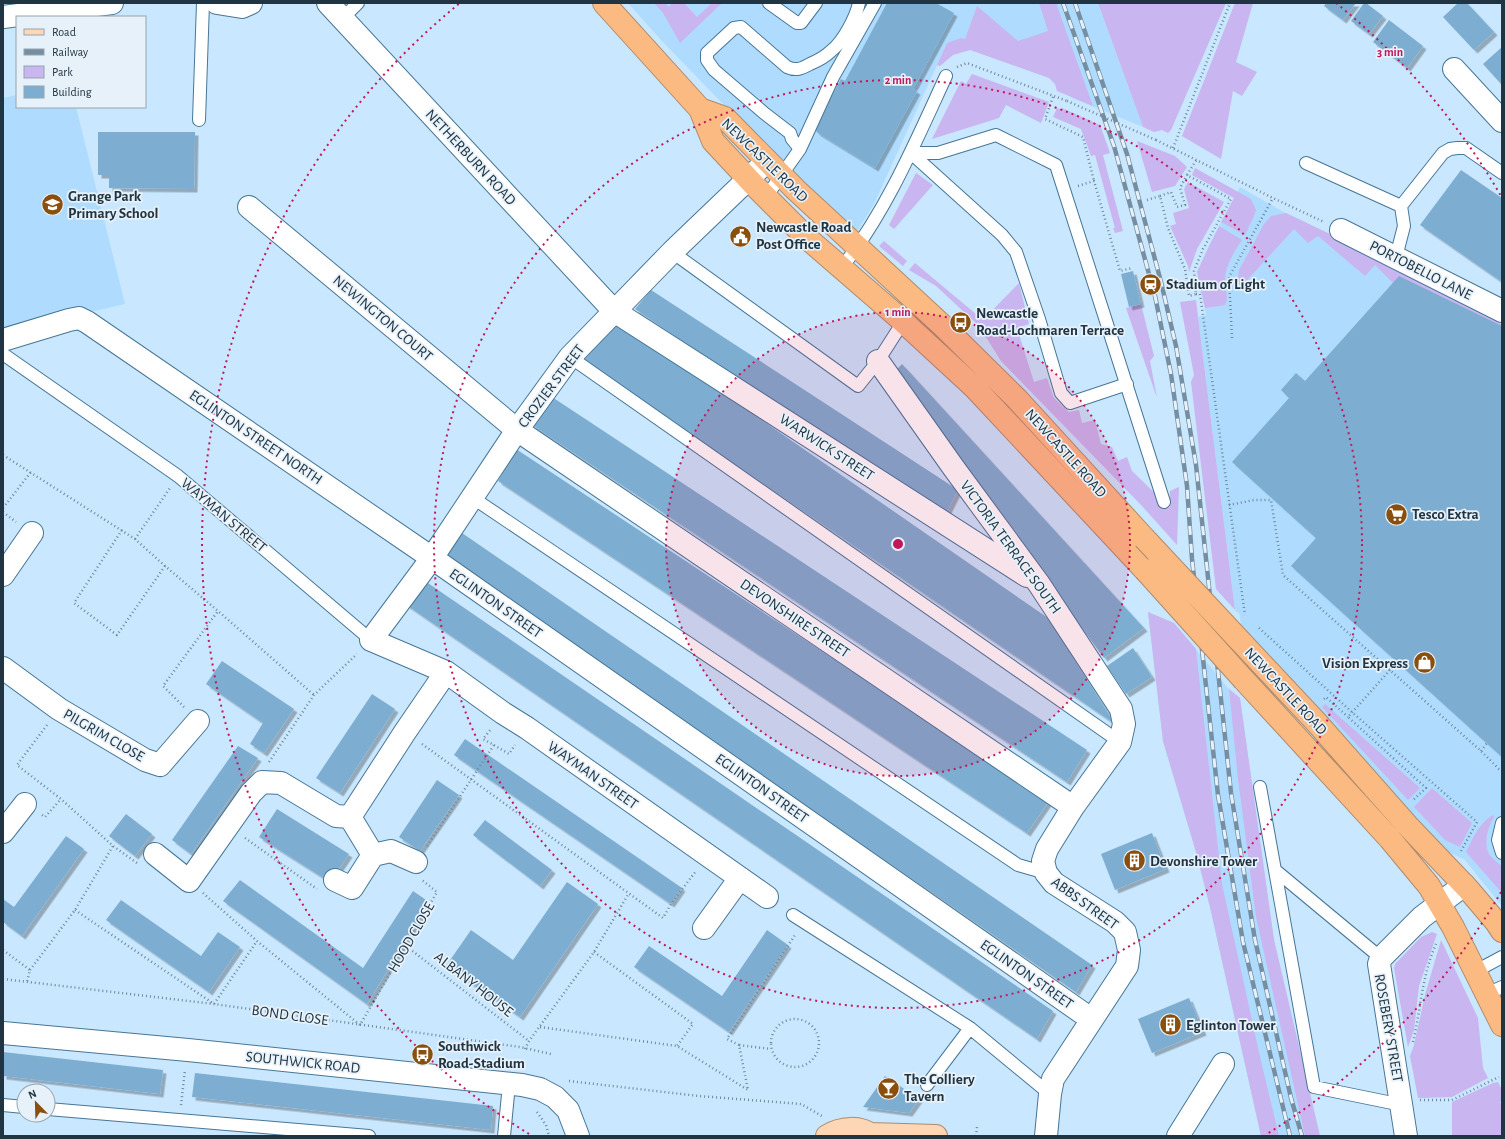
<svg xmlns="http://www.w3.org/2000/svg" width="1505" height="1139" font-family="'Alegreya Sans',sans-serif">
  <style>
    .built { fill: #afdcfe }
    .green { fill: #c9b5ef }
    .building { fill: #7daed1; filter: url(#shadow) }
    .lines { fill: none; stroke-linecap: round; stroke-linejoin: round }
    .lane-casing { stroke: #477697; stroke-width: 14 }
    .street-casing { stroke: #477697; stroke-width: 24 }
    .secondary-casing { stroke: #477697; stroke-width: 24 }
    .primary-casing { stroke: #af8b6c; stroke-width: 24 }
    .highway-casing { stroke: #af8b6c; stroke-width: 24 }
    .path { stroke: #6f889a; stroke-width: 2.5; stroke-dasharray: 1 3; stroke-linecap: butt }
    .lane { stroke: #fff; stroke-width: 12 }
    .street { stroke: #fff; stroke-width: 22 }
    .secondary { stroke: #fff; stroke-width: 22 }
    .primary { stroke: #fdd6b5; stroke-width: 22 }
    .highway { stroke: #fcba83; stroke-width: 22 }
    .rail-casing { stroke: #758ea1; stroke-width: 4.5 }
    .rail { stroke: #e7f1f9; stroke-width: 3; stroke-dasharray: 9; stroke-linecap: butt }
    .highway-bridge-casing { stroke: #af8b6c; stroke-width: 24; stroke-linecap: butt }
    .path-bridge { stroke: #6f889a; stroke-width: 2.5; stroke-dasharray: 1 3; stroke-linecap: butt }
    .highway-bridge { stroke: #fcba83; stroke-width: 22 }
    .ring { fill: none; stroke: #c2185b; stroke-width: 2; stroke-dasharray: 2 4 }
    .labels { text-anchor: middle; stroke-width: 3.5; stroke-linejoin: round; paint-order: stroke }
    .street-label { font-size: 15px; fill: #203442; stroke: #e7f1f9 }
    .poi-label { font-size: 15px; font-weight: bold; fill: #203442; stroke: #e7f1f9; text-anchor: start }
    .centre { fill: #c2185b; stroke: #e7f1f9; stroke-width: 2 }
    .ring-label { font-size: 12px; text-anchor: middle; font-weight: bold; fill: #c2185b; stroke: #e7f1f9; stroke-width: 3.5; stroke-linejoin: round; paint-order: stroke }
  </style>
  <defs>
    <filter id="shadow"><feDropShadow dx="3.5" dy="3.5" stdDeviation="0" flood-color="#0004"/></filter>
  </defs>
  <rect width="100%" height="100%" fill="#c9e7fe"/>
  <path class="built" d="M628 3H1098L1143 127 1072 98 1018 41 965 39 947 43 874 204 853 238 660 39Z
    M17 95V107H76L125 304 3 332V98Z
    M1240 187 1287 214 1502 316V906L1464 859 1437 847 1241 630 1240 615 1235 610 1198 317 1206 315 1202 293H1200L1197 272 1208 247Z
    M1148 612 1174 623 1229 689 1240 698 1274 940 1320 1136H1261L1210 907 1196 852 1163 741Z"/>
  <path class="green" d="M654 3H665L669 7 672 3H684L697 17 712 3H722L680 43 663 13Z
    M1039 3H1056L1093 106 1057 91 1055 84 1049 78 970 50 953 55 940 66 937 65 947 43 961 38 965 39 977 6 1018 41 1048 31Z
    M1098 3H1226L1171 130 1168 133 1162 130 1154 132 1143 127Z
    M1235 3H1253L1236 62 1257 72 1242 96 1233 91 1221 159 1182 136Z
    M972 74 1049 102 1041 123 1006 105 999 118 932 139 961 81 966 84Z
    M1057 108 1062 110V108L1100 125 1110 153 1103 155 1123 231 1115 233 1113 228H1115L1095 155 1091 156 1081 129 1053 117Z
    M1137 141 1175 156 1187 167 1175 186 1152 192Z
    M1195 168 1251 199 1256 210 1254 216 1245 235 1221 222 1234 198 1192 175Z
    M916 173 933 185 894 229 889 225Z
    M1188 182 1224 202 1197 249 1189 272 1188 266 1170 226 1176 224 1173 213 1189 208 1184 189Z
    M1286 213 1476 304 1502 325V326L1393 283 1375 265 1365 276 1318 236 1308 243 1294 229 1240 288 1237 283 1239 270 1264 224 1271 216Z
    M1219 226 1242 240C1234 252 1225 266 1225 281 1225 289 1229 298 1225 305L1205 308 1197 272Z
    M884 241 907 261 903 266 879 246Z
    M915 263 983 320 1019 283 1029 324 1017 328 1034 382 1047 378 1054 398 1069 412 1079 410 1082 423 1095 420 1101 444 1112 447 1118 461 1127 457 1132 471 1170 508V491L1179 487 1177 545 1142 506 1001 361 979 326 936 286 909 270Z
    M1196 300 1198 317 1235 610 1216 589 1191 382 1194 375 1180 302Z
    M1141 304 1154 356 1150 361 1157 398 1126 308Z
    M1148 612 1174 623 1196 649 1222 884 1261 1061 1279 1136H1261L1210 907 1196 852 1163 741Z
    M1229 689 1240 698 1274 940 1320 1136H1305L1256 917 1238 779Z
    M1325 704 1420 788 1408 800 1322 707Z
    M1432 788 1472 823 1460 847 1445 840 1414 807Z
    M1493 815 1494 817C1488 827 1484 841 1488 852 1490 857 1498 863 1502 866V893L1466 852C1473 838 1479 823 1493 815Z
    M1432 932 1437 934 1419 986 1414 1030 1408 1047 1394 968 1395 964 1421 937Z
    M1441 940 1478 1018 1483 1068 1488 1078 1452 1097 1418 1098 1410 1056 1414 1045 1425 995Z
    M1498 1082 1502 1090V1101L1500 1102 1502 1105V1136H1452V1102L1493 1083Z"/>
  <path class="building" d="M887 3H936L954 13 913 89 917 91 875 168 818 133 815 130V125L841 79 845 81Z
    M1326 3H1356L1343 20 1324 6Z
    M1364 3H1366L1383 16 1369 34 1351 21Z
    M1458 3H1467L1494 32 1474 50 1443 17Z
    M1389 20 1423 46 1407 68 1373 42Z
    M1502 47V85L1483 64Z
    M98 132H195L194 189 109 188V175H98Z
    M1461 170 1502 198V282L1420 225Z
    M1133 271 1141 304 1129 307 1121 274Z
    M1399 276 1502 326V757L1291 566 1316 538 1232 462 1289 398 1281 390 1296 373 1305 381Z
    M651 290 958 490 944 518 635 309Z
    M620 322 1048 618 1115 724 582 360Z
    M902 364 1144 628 1104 658 893 373Z
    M552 397 1087 750 1067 782 532 425Z
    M516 449 1049 801 1027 833 498 481Z
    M462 533 1092 965 1076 992 445 557Z
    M422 579 1053 1011 1037 1039 405 604Z
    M1133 648 1152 677 1126 694 1107 666Z
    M222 661 294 709 264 753 250 744 263 723 206 684Z
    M372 694 395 709 340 793 316 778Z
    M465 739 682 888 671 904 454 755Z
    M238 746 258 758 191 854 172 840Z
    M437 780 459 795 420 851 399 837Z
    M277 809 349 854 330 882 259 837Z
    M126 814 152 834 135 856 109 836Z
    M485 820 552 870 540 886 473 835Z
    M1152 833 1166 869 1115 890 1101 854Z
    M66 836 84 849 22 936 3 922V899L14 907Z
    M240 880 363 968 413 891 429 902 367 1004 223 901Z
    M567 882 598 904 520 1017 446 966 471 930 513 960Z
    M121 900 201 956 218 932 240 947 209 992 106 920Z
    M767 930 788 945 729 1032 634 967 649 946 722 996Z
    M1189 998 1203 1032 1152 1053 1138 1019Z
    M3 1052 163 1070 160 1094 3 1076Z
    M195 1073 493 1106 491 1130 192 1097Z
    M885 1076 919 1099 909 1113 863 1107Z"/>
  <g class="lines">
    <defs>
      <path id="lane" d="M769 3 797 23H801L816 3
        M342 19 358 3
        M199 120 203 3
        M800 149 833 77 875 3
        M911 153H938L996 135 1056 165 1164 502
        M911 153 1002 235 1016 252 1039 319 1061 393 1070 403 1127 384
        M1306 163 1401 206
        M766 197 800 149 792 139 790 133 764 113 714 70 707 60V53L734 28 741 27 787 67C796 71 801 69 810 64 817 61 825 57 831 51 843 42 856 17 859 3
        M672 252 858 386 878 361 903 322
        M1396 257 1404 226 1401 206 1443 153 1450 149 1457 148H1466L1502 173
        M842 267C886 212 916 141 946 76
        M3 354 178 476 371 640
        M570 357 1120 742
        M473 498 1018 865 1046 873
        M1260 787 1314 1087 1402 1105
        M1502 823 1498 840 1502 853
        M1275 870 1381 958
        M793 915 970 1028 1050 1094
        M1476 971 1502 957
        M1487 994 1502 987
        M927 1085 970 1028
        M3 1105 24 1107
        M48 1109 369 1136
        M504 1136 509 1084"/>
      <path id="street" d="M217 3 242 7 251 3
        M328 3 614 311 1027 576
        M3 17 112 3
        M1454 69 1502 121
        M767 161 672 252 570 357 517 430 432 558 371 640 446 672 503 713 527 728 767 897
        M249 207 517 430 1073 807
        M1341 230 1502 311
        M3 340 69 320 79 318 87 322 432 558 1091 1019
        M878 361 953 467 1039 584 1121 709 1124 724 1120 742 1073 807 1047 849 1043 861 1046 873 1054 883 1115 922 1125 932 1129 950 1127 966 1053 1079 1050 1094 1046 1136
        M3 575 32 533
        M3 668 59 709 145 760 160 765 198 721
        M350 817 373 855
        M3 832 25 804
        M155 854 189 881 251 793 262 782 281 783 336 816 350 817 405 732 446 672
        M373 855 391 851 416 862
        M335 880 352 888 373 855
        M704 928 740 878
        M1178 1136 1223 1064
        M1406 1136 1379 964 1381 958 1422 917 1464 885"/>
      <path id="secondary" d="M3 1033 188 1050 522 1085 540 1089 555 1097 568 1110 578 1136"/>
      <path id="primary" d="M870 1134 936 1136
        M827 1136C841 1127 860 1126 873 1136"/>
      <path id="highway" d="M604 3 700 109 725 118 796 190 943 326 1017 399 1144 538
        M700 109 713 141 754 185 807 238 897 316 975 388 1145 570
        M1242 643 1317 723 1407 825 1468 889 1496 922 1502 931
        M1244 680 1390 839 1429 886 1453 927 1502 1025"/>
    </defs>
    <use href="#lane" class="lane-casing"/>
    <use href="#street" class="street-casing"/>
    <use href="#secondary" class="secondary-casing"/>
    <use href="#primary" class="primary-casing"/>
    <use href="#highway" class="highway-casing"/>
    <path class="path" d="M957 67 967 63 1067 101
      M1053 97 1045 119 1083 137 1094 181
      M1156 140 1273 198 1324 222
      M1173 148 1230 3
      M1078 186 1094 181 1120 271 1132 268
      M1160 196 1171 192 1177 207 1185 205 1180 188 1187 175
      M1147 200 1160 196 1168 228 1185 269 1189 296 1196 294 1194 271 1203 249 1231 199 1187 175 1197 159
      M1196 294H1200L1245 615
      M1232 338 1229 277 1273 198
      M3 455 135 539 165 566 218 611 314 695
      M1229 505 1254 500H1271L1283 575 1481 751 1499 769 1502 770
      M3 508 31 472
      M3 512 16 522
      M122 530 74 603 117 635 165 566
      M135 539 170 488
      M1259 628 1353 713 1477 822 1461 851
      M1390 670 1348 717 1426 788 1412 801
      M1324 699 1326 697 1348 717
      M184 707 163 686 218 611
      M47 725 17 765 61 799 113 846 137 863
      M422 744 663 918 671 904 696 871
      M494 745 509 754 515 745
      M1481 751 1487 743
      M269 762 314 695 357 654
      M42 815 45 817 61 799
      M245 838 317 889
      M427 846 494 745 483 739 491 729
      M203 893 257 941 360 1025 437 892 422 880
      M75 910 214 1004 257 941
      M406 946 529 1041
      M3 950 30 970 27 982
      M594 952 693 1024 677 1046
      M30 970 75 910 113 846
      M3 979 214 1004 520 1047 551 1054
      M771 1043a24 24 0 1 1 48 0a24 24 0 1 1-48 0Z
      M540 1027 677 1046 748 1090 739 1045 771 1049
      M1413 1042C1421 1009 1422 973 1437 942
      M739 1045 727 1039 795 935 793 934
      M525 1049 529 1041 594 952 629 893
      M569 1081 699 1096 801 1104 822 1116
      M1420 1100H1452L1499 1077
      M181 1105 185 1070
      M537 1112 546 1125 549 1136
      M976 1136 977 1127"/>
    <use href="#lane" class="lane"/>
    <use href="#street" class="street"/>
    <use href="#secondary" class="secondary"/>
    <use href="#primary" class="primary"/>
    <use href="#highway" class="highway"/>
    <defs>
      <path id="rail" d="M1063 3 1114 146 1155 296 1171 374 1187 486 1192 559 1218 795 1243 942 1290 1136
        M1075 3 1127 154 1161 282 1176 346 1196 465 1231 793 1255 940 1291 1098 1302 1136"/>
    </defs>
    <use href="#rail" class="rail-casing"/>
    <use href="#rail" class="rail"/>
    <defs>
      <path id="highway-bridge" d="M1144 538 1242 643
        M1145 570 1244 680"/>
    </defs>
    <use href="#highway-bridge" class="highway-bridge-casing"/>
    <path class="path-bridge" d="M1067 101 1156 140"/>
    <use href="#highway-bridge" class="highway-bridge"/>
  </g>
  <circle cx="898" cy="544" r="232" fill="#c2185b" fill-opacity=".12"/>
  <g class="ring">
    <circle cx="898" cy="544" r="232"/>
    <circle cx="898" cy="544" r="464"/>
    <path d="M1501 892A696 696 0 0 1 1267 1134M529 1134A696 696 0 0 1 460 3M1336 3A696 696 0 0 1 1501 196"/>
  </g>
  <defs>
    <symbol id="school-disc" viewBox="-11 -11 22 22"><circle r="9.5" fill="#8a4e0d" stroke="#e7f1f9"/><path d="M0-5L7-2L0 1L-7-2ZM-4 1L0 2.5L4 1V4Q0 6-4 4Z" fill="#fff"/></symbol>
    <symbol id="civic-disc" viewBox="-11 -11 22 22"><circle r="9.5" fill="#8a4e0d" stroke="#e7f1f9"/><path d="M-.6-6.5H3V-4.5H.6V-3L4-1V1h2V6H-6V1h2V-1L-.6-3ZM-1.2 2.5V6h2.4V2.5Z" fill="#fff"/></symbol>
    <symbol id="station-disc" viewBox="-11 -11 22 22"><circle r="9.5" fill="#8a4e0d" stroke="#e7f1f9"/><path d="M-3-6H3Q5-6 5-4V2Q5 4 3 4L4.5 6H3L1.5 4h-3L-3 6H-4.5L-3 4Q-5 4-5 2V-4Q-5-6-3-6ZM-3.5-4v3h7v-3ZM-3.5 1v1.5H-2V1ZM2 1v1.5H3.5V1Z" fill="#fff"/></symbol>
    <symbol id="bus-disc" viewBox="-11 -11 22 22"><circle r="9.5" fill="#8a4e0d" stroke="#e7f1f9"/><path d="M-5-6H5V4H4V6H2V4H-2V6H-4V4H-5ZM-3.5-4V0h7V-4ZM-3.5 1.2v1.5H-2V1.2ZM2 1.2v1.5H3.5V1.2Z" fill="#fff"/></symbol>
    <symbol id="supermarket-disc" viewBox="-11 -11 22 22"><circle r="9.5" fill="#8a4e0d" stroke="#e7f1f9"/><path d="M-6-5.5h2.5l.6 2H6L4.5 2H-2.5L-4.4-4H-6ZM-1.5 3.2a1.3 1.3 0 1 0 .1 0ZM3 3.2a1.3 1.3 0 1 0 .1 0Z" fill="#fff"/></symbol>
    <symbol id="shop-disc" viewBox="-11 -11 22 22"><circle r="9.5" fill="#8a4e0d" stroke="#e7f1f9"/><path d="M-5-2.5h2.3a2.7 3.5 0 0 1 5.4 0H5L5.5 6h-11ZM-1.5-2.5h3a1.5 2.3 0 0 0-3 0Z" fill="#fff"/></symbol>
    <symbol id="building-disc" viewBox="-11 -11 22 22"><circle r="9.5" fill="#8a4e0d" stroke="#e7f1f9"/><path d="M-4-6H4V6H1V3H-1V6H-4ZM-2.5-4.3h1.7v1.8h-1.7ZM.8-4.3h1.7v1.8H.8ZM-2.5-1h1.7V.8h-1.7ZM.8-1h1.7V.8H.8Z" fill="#fff"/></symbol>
    <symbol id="bar-disc" viewBox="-11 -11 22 22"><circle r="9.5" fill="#8a4e0d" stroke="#e7f1f9"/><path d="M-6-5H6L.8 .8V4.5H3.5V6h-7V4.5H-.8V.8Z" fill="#fff"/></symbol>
  </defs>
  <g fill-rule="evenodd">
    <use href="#school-disc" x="40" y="192" width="25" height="25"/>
    <use href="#civic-disc" x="728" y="224" width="25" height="25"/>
    <use href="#station-disc" x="1138" y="272" width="25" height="25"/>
    <use href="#bus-disc" x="948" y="310" width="25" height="25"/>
    <use href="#supermarket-disc" x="1384" y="502" width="25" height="25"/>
    <use href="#shop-disc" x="1412" y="650" width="25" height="25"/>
    <use href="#building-disc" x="1122" y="848" width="25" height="25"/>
    <use href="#building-disc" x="1158" y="1012" width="25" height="25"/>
    <use href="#bus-disc" x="410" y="1042" width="25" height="25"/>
    <use href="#bar-disc" x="876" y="1076" width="25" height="25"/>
  </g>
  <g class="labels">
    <g class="street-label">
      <text transform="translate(471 157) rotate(47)" y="5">NETHERBURN ROAD</text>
      <text transform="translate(765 160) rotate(44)" y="5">NEWCASTLE ROAD</text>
      <text transform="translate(1421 270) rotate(27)" y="5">PORTOBELLO LANE</text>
      <text transform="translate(383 318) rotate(40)" y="5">NEWINGTON COURT</text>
      <text transform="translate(551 386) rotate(-53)" y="5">CROZIER STREET</text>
      <text transform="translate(256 437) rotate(34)" y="5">EGLINTON STREET NORTH</text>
      <text transform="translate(827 447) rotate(33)" y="5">WARWICK STREET</text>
      <text transform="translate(1066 453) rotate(48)" y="5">NEWCASTLE ROAD</text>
      <text transform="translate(224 515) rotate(40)" y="5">WAYMAN STREET</text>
      <text transform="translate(1011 547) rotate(54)" y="5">VICTORIA TERRACE SOUTH</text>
      <text transform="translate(496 603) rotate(35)" y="5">EGLINTON STREET</text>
      <text transform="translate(795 618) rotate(34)" y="5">DEVONSHIRE STREET</text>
      <text transform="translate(1286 691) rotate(47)" y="5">NEWCASTLE ROAD</text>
      <text transform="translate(104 735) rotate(30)" y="5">PILGRIM CLOSE</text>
      <text transform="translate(593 775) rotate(35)" y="5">WAYMAN STREET</text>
      <text transform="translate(762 788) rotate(35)" y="5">EGLINTON STREET</text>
      <text transform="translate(1085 903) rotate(36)" y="5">ABBS STREET</text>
      <text transform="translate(411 937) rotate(-60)" y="5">HOOD CLOSE</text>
      <text transform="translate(1027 974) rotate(35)" y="5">EGLINTON STREET</text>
      <text transform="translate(474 984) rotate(38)" y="5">ALBANY HOUSE</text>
      <text transform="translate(290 1015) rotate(8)" y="5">BOND CLOSE</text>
      <text transform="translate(1389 1028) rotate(80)" y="5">ROSEBERY STREET</text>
      <text transform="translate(303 1062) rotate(6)" y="5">SOUTHWICK ROAD</text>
    </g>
    <g class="poi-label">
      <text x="68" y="201">Grange Park<tspan x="68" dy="17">Primary School</tspan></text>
      <text x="756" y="232">Newcastle Road<tspan x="756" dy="17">Post Office</tspan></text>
      <text x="1166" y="289">Stadium of Light</text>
      <text x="976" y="318">Newcastle<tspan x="976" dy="17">Road-Lochmaren Terrace</tspan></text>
      <text x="1412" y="519">Tesco Extra</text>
      <text x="1408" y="668" text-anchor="end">Vision Express</text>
      <text x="1150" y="866">Devonshire Tower</text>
      <text x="1186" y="1030">Eglinton Tower</text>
      <text x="438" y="1051">Southwick<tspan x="438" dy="17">Road-Stadium</tspan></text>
      <text x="904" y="1084">The Colliery<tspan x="904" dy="17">Tavern</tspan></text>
    </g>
  </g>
  <circle cx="898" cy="544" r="6" class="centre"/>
  <g class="ring-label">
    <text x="1390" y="56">3 min</text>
    <text x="898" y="84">2 min</text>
    <text x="898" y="316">1 min</text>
  </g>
  <rect width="1505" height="1139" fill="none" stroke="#203442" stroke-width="8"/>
  <rect x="16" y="16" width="130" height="92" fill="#e7f1f9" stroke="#97a5b0"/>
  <rect x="24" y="29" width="20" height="6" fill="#fdd6b5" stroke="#97a5b0"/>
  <text x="52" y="36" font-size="12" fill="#203442">Road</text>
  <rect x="24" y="49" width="20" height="6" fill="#758ea1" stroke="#97a5b0"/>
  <text x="52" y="56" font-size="12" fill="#203442">Railway</text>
  <rect x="24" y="66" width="20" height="12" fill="#c9b5ef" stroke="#97a5b0"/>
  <text x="52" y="76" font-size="12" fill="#203442">Park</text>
  <rect x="24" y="86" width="20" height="12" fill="#7daed1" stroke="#97a5b0"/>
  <text x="52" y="96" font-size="12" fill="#203442">Building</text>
  <g transform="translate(36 1103) rotate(337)"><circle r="19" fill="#e7f1f9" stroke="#97a5b0"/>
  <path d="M0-3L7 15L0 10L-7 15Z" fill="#8a4e0d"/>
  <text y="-6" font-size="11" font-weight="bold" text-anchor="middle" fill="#203442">N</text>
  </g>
</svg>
